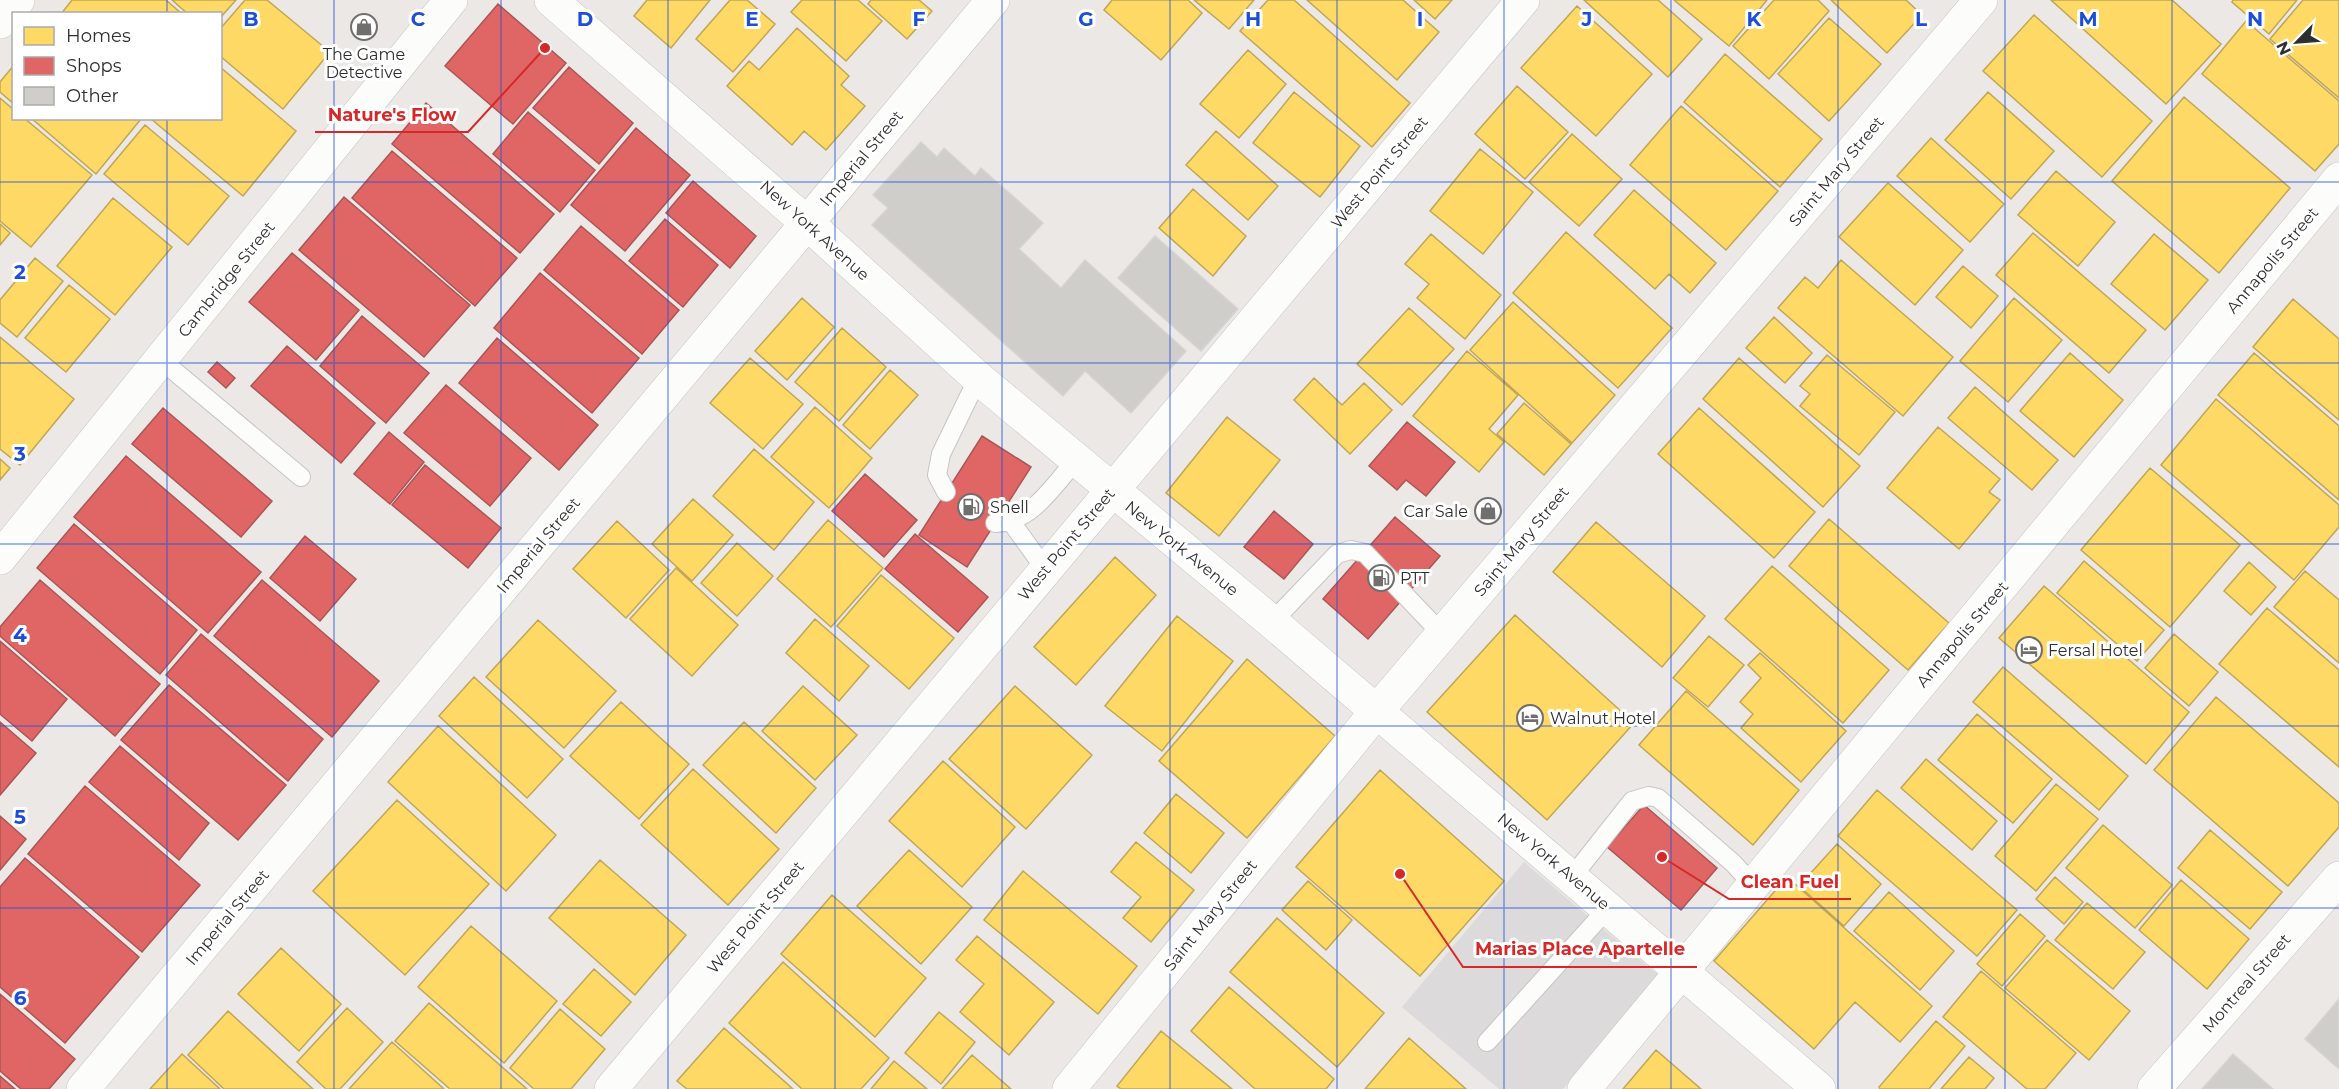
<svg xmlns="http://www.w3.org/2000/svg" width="2339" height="1089" font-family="Montserrat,sans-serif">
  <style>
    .industrial { fill: #dcdadb }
    .homes { fill: #ffd966; stroke: #c0a655; stroke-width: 1.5 }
    .shops { fill: #e06666; stroke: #ab5555; stroke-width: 1.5 }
    .building { fill: #d0cecb; stroke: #d6d4d1; stroke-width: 1.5 }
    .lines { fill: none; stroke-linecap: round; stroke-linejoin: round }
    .service-casing { stroke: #c6c5c4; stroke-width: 20 }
    .minor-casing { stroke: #c6c5c4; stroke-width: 34 }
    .tertiary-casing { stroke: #c6c5c4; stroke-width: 34 }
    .service { stroke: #fcfcfb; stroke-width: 18 }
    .minor { stroke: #fcfcfb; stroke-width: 33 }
    .tertiary { stroke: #fcfcfb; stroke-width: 33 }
    .grid { fill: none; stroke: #1d4ed8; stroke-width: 1.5; stroke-opacity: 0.55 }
    .labels { text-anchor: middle; stroke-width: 6; stroke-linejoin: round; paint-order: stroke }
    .poi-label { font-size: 16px; fill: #2e2e2e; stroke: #fff; text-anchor: start }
    .street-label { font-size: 16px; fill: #2e2e2e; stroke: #fff }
    .grid-label { font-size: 20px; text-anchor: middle; font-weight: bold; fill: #1d4ed8; stroke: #fff; stroke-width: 6; stroke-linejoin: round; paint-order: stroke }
    .leader { fill: none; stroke: #d62828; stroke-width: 2 }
    .callout-dot { fill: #d62828; stroke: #fff; stroke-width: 2 }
    .callout-label { font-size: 18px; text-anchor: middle; font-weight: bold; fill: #d62828; stroke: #fff; stroke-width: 6; stroke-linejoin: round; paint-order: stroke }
  </style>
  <rect width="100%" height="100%" fill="#ebe8e5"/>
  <path class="industrial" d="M1524 862 1658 975 1563 1089H1499L1402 1007Z"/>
  <path class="homes" d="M72 0H166L182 14H61Z
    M172 0H236L220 18V14H188Z
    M245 0H267L330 52 283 109 220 56V29Z
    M647 0H710L671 48 634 16Z
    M730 0H747L775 24 733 72 696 39Z
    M802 0H858L882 21 846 61 791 12Z
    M871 0H919L932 11 907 39 868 4Z
    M1112 0H1188L1202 13 1161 60 1104 10Z
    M1194 0H1254L1229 29Z
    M1268 0H1294L1410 103 1372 147 1240 31Z
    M1307 0H1403L1439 32 1397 80Z
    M1414 0H1452L1435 19Z
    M1584 0H1658L1702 39 1668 77Z
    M1674 0H1767L1729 46Z
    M1774 0H1818L1829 11 1769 79 1733 46Z
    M1831 0H1906L1922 15 1887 53Z
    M2051 0H2172L2221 44 2166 104Z
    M2233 0H2297L2269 34 2232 2Z
    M2303 0H2339V98L2270 39Z
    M1577 6 1652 74 1596 136 1521 68Z
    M2034 15 2152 121 2102 177 1983 71Z
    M1829 18 1881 64 1829 121 1778 74Z
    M2246 21 2339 101V144L2315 171 2202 74Z
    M797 28 849 76 841 85 865 106 826 150 804 131 792 145 727 86 749 61 759 70Z
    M1248 50 1286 84 1239 138 1200 104Z
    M1725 54 1822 139 1780 187 1684 102Z
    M14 65V104L0 92V82Z
    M220 67 296 131 243 196 150 118H220Z
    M1517 86 1568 132 1525 179 1475 134Z
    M1294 92 1360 146 1320 197 1253 143Z
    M1988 92 2054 151 2011 199 1945 140Z
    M2184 97 2290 188 2219 273 2112 181Z
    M0 98 14 110V118H24L92 175 31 247 0 221Z
    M1681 106 1778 191 1726 250 1630 165Z
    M31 118H140L141 119 96 174Z
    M145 125 229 196 188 245 104 174Z
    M1216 131 1278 186 1248 220 1186 165Z
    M1572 134 1622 179 1579 226 1529 182Z
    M1931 138 2004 204 1970 242 1897 176Z
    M1480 149 1533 192 1483 254 1430 211Z
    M2056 171 2115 222 2078 266 2018 215Z
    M1888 183 1963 250 1915 305 1839 237Z
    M1193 189 1246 236 1213 276 1159 228Z
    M1634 190 1716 263 1690 293 1669 274 1655 289 1594 235Z
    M113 198 172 247 115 315 57 266Z
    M0 224 10 233 0 245Z
    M1566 232 1672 328 1618 388 1513 293Z
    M2033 233 2146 330 2109 373 1996 275Z
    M1431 234 1501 295 1465 339 1417 298 1429 284 1405 264Z
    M2154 234 2208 280 2165 330 2111 284Z
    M35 258 63 281 17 337 0 323V300Z
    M1841 260 1953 357 1903 416 1778 308 1805 277 1818 288Z
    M1963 266 1998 296 1971 328 1936 297Z
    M69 285 110 319 66 372 25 338Z
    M802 298 834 327 787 380 755 351Z
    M2014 298 2062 340 2008 402 1960 361Z
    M2293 299 2339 339V420L2253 347Z
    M1513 302 1615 395 1572 443 1470 350Z
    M1409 308 1454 349 1402 405 1357 364Z
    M1774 317 1812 353 1785 383 1746 348Z
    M842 328 886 367 839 421 795 382Z
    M0 337 74 399 20 465 0 449Z
    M1467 351 1518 395 1489 429 1504 442 1479 472 1413 416Z
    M2070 353 2123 400 2074 457 2020 411Z
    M2254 353 2339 426V500L2218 395Z
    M1827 355 1895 412 1859 455 1800 406 1810 394 1800 386Z
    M750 358 803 404 763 449 710 403Z
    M1739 358 1860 466 1823 507 1703 399Z
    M890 370 918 395 870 449 843 425Z
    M1314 378 1342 405 1364 383 1392 410 1350 454 1294 400Z
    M1975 387 2058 460 2032 490 1948 418Z
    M2216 399 2339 505V527L2294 580 2161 465Z
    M1524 403 1571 444 1544 475 1497 434Z
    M815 407 872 458 829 508 771 457Z
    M1699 408 1815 512 1774 558 1658 454Z
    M1227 417 1280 460 1219 536 1166 493Z
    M1938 427 2000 479 1989 492 2000 500 1959 549 1887 488Z
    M754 449 814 502 774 550 713 496Z
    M0 459 10 468 0 480Z
    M2150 468 2240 545 2170 627 2081 550Z
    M693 499 733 535 692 581 652 544Z
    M1829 519 1949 623 1908 670 1789 566Z
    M828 520 883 568 831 627 777 579Z
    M617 521 669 570 626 618 573 569Z
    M1596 522 1705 616 1662 667 1553 572Z
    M737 543 773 576 737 616 701 583Z
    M1115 557 1156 595 1076 685 1034 647Z
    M2084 561 2164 630 2137 661 2057 593Z
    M2249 562 2276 587 2251 615 2224 591Z
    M1772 566 1889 670 1843 723 1725 619Z
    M676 568 738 625 692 676 630 619Z
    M2305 571 2339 600V663L2274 607Z
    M881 575 954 638 909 689 837 626Z
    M2044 586 2189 712 2146 764 1999 638Z
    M2267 608 2339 670V767L2219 664Z
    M1515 615 1634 723 1547 820 1427 712Z
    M1177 616 1233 661 1162 751 1105 706Z
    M815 619 869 666 839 701 786 653Z
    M538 620 616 691 564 748 486 677Z
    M2174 634 2218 672 2189 706 2145 668Z
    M1709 636 1744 665 1708 707 1673 678Z
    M1760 653 1846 731 1801 782 1741 728 1753 714 1740 702 1761 678 1748 665Z
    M1247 659 1335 736 1247 838 1159 761Z
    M2003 667 2128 776 2099 810 1973 702Z
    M474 677 563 759 527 798 439 716Z
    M803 686 857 735 815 780 762 731Z
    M1015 686 1092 755 1026 829 949 759Z
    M1686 691 1799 790 1753 845 1639 745Z
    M2216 697 2339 803V827L2288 886 2154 770Z
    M621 702 689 764 639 819 570 756Z
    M1977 714 2052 779 2013 823 1938 760Z
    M744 722 816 788 776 833 703 765Z
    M438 726 556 835 506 891 388 782Z
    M1926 759 1997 821 1972 850 1901 788Z
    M943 761 1015 827 962 887 889 821Z
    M693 769 779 849 728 905 641 825Z
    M1380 770 1504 881 1420 976 1296 867Z
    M2056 784 2098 819 2036 891 1995 856Z
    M1877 790 2017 910 1977 956 1838 836Z
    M1176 794 1224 833 1191 873 1144 833Z
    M397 800 489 884 405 975 313 891Z
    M2103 825 2172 885 2135 928 2066 868Z
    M2210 830 2282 892 2250 929 2178 868Z
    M1136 842 1194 890 1151 942 1123 918 1141 897 1111 872Z
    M1837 844 1881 884 1844 926 1799 886Z
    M909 850 972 907 921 964 857 906Z
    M600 860 686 935 635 995 549 918Z
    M1023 871 1137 966 1098 1014 984 920Z
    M1787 877 1932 1006 1900 1042 1855 1002 1814 1049 1714 961Z
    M2055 877 2083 902 2064 924 2036 899Z
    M2181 880 2249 939 2207 989 2139 930Z
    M1308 881 1352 920 1326 950 1282 910Z
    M1889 892 1954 951 1920 990 1854 931Z
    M832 895 926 978 875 1037 781 954Z
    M2087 903 2145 952 2113 989 2055 940Z
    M2020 914 2045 936 2002 986 1977 964Z
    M1277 918 1384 1013 1337 1067 1230 972Z
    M471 926 557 1001 504 1063 418 987Z
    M977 936 1054 1002 1009 1055 960 1012 984 984 956 960Z
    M2047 940 2130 1011 2089 1060 2005 988Z
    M281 948 341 1004 299 1051 238 994Z
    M783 962 889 1058 861 1089H802L729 1023Z
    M594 969 631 1002 601 1036 563 1004Z
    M1981 971 2076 1053 2045 1089H2027L1943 1017Z
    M1229 987 1334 1079 1326 1089H1255L1191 1031Z
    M429 1003 527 1089H450L395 1041Z
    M347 1008 383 1042 340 1089H326L297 1062Z
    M560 1009 605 1049 571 1089H534L510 1068Z
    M228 1011 313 1089H224L188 1055Z
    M939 1012 975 1042 941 1084 905 1053Z
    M1936 1021 1965 1046 1929 1089H1880L1879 1087Z
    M724 1028 793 1089H687L677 1081Z
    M1161 1031 1232 1089H1121L1117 1086Z
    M1409 1038 1466 1089H1365Z
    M392 1042 444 1089H349Z
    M1656 1050 1701 1089H1623Z
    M182 1054 220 1089H150Z
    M972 1055 1011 1089H942Z
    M1969 1057 1994 1078 1985 1089H1941Z
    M894 1061 927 1089H871Z"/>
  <path class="shops" d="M498 4 566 63 513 124 445 66Z
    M569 67 633 123 599 164 533 108Z
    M426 103 554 214 520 253 392 144Z
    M528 112 595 170 560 212 493 154Z
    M636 128 690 175 625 251 571 205Z
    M392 151 517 258 475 306 352 198Z
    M693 181 756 236 730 268 666 213Z
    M344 197 470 305 424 357 299 250Z
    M665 219 718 265 683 307 629 261Z
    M581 226 679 310 642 354 544 270Z
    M292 253 359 310 316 360 249 302Z
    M540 273 639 358 592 413 494 328Z
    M362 316 429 373 386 423 320 366Z
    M497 338 598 425 559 470 459 383Z
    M287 346 375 423 341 463 251 386Z
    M217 362 235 378 226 388 208 372Z
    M446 385 531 458 490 506 404 433Z
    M163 408 272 501 241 537 132 444Z
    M1407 422 1455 462 1426 496 1406 480 1397 490 1369 466Z
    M389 432 424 462 390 504 354 474Z
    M982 436 1031 467 967 567 919 535Z
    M126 456 261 572 208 633 74 517Z
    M425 465 501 528 468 568 392 505Z
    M865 474 917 520 884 557 832 511Z
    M1274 511 1313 544 1284 579 1244 547Z
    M1395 517 1440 556 1368 639 1323 599Z
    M74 524 197 630 160 674 37 568Z
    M915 534 988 597 958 632 885 569Z
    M305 536 356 579 320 621 270 578Z
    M40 580 160 684 115 736 0 636V627Z
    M262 580 379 681 332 737 214 636Z
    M201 634 323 739 288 781 166 675Z
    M0 641 67 699 32 741 0 714Z
    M169 685 286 785 238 840 121 740Z
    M0 722 36 753 0 795Z
    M120 746 209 823 179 860 89 782Z
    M85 786 200 885 142 952 28 854Z
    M1644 805 1717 868 1681 910 1607 847Z
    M0 816 26 839 0 870Z
    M25 858 139 957 65 1043 0 987V887Z
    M0 994 75 1059 49 1089H21L0 1071Z
    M0 1076 15 1089H0Z"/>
  <path class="building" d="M921 142 937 157 944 148 975 176 981 168 1043 223 1019 249 1061 288 1085 260 1186 351 1131 413 1085 371 1063 396 872 225 888 208 873 195Z
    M1155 236 1238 309 1201 351 1118 278Z
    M2339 999V1069L2305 1039Z
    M2233 1054 2273 1089H2202Z"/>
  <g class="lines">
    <defs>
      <path id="service" d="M161 360 301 477
        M946 492 937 475 941 454 978 378
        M995 523C1031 523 1054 485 1076 460
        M1012 523 1045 569
        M1272 622 1337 554 1351 550 1365 553 1442 634
        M1572 877 1632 801 1649 796 1658 798 1733 863 1754 886
        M1487 1042 1609 907"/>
      <path id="minor" d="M0 22 18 0
        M83 1089 807 223
        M611 1089 1523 0
        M1069 1089 1376 712 1981 0
        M1584 1089 2339 179
        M2154 1089 2339 878"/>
      <path id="tertiary" d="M551 0 807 223 978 378 1272 622 1819 1089
        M807 223 993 0
        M0 558 451 0"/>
    </defs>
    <use href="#service" class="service-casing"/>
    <use href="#minor" class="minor-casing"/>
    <use href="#tertiary" class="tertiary-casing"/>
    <use href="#service" class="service"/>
    <use href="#minor" class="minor"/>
    <use href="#tertiary" class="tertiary"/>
  </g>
  <path class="grid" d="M167 0V14M334 0V1089M501 0V1089M668 0V1089M835 0V1089M1002 0V1089M1170 0V1089M1337 0V1089M1504 0V1089M1671 0V1089M1838 0V1089M2005 0V1089M2172 0V1089M167 118V1089M0 182H2339M0 363H2339M0 544H2339M0 726H2339M0 908H2339"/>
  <defs>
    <symbol id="shop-ring" viewBox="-11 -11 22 22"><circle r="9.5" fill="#fff" stroke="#706f6e" stroke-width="1.5"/><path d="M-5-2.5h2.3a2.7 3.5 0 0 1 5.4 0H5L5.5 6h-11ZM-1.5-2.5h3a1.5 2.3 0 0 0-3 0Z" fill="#706f6e"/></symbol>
    <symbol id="fuel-ring" viewBox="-11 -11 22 22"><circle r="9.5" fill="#fff" stroke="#706f6e" stroke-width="1.5"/><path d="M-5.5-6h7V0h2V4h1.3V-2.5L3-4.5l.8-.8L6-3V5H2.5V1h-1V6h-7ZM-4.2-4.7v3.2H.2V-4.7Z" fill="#706f6e"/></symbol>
    <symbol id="hotel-ring" viewBox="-11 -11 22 22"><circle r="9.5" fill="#fff" stroke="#706f6e" stroke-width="1.5"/><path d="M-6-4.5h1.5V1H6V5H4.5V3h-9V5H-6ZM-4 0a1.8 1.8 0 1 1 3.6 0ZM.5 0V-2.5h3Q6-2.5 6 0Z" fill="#706f6e"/></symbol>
  </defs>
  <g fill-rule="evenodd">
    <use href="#shop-ring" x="349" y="12" width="30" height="30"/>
    <use href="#fuel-ring" x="956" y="492" width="30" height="30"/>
    <use href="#shop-ring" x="1473" y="496" width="30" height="30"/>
    <use href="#fuel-ring" x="1366" y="563" width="30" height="30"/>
    <use href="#hotel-ring" x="2014" y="635" width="30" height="30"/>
    <use href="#hotel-ring" x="1515" y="703" width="30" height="30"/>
  </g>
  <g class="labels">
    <g class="poi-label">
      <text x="364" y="60" text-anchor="middle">The Game<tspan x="364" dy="18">Detective</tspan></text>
      <text x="990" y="513">Shell</text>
      <text x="1468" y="517" text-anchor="end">Car Sale</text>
      <text x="1400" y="584">PTT</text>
      <text x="2048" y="656">Fersal Hotel</text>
      <text x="1550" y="724">Walnut Hotel</text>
    </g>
    <g class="street-label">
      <text transform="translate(861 158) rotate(-50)" y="6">Imperial Street</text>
      <text transform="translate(1836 171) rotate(-50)" y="6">Saint Mary Street</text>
      <text transform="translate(1379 172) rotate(-50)" y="6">West Point Street</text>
      <text transform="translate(815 230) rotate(42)" y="6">New York Avenue</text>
      <text transform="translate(2272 260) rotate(-50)" y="6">Annapolis Street</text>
      <text transform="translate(226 279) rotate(-51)" y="6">Cambridge Street</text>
      <text transform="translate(1521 541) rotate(-50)" y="6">Saint Mary Street</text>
      <text transform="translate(1066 544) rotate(-50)" y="6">West Point Street</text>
      <text transform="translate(538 545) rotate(-50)" y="6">Imperial Street</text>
      <text transform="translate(1182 548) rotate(39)" y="6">New York Avenue</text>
      <text transform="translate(1962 634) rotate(-50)" y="6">Annapolis Street</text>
      <text transform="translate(1554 861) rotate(40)" y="6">New York Avenue</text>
      <text transform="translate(1210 915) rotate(-51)" y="6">Saint Mary Street</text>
      <text transform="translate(227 917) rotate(-50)" y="6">Imperial Street</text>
      <text transform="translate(755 917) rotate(-50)" y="6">West Point Street</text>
      <text transform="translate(2246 983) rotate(-49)" y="6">Montreal Street</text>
    </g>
  </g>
  <g class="grid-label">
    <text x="251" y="26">B</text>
    <text x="418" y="26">C</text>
    <text x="585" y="26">D</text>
    <text x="752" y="26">E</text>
    <text x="919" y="26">F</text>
    <text x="1086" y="26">G</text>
    <text x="1253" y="26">H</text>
    <text x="1420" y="26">I</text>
    <text x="1587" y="26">J</text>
    <text x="1754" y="26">K</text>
    <text x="1921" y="26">L</text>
    <text x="2088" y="26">M</text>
    <text x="2255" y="26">N</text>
    <text x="20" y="279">2</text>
    <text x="20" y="461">3</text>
    <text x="20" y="642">4</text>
    <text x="20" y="824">5</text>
    <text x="20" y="1005">6</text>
  </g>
  <path class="leader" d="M545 48L468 132H315M1662 857L1729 899H1851M1400 874L1463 967H1697"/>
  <g class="callout-dot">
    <circle cx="545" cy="48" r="6"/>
    <circle cx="1662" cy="857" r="6"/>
    <circle cx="1400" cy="874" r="6"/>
  </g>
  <g class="callout-label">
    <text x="392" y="121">Nature's Flow</text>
    <text x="1790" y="888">Clean Fuel</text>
    <text x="1580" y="955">Marias Place Apartelle</text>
  </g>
  <rect x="12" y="12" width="210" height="108" fill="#ffffff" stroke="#ababab" stroke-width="1.5"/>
  <rect x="24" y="27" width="30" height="18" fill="#ffd966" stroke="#ababab" stroke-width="1.5"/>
  <text x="66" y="42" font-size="18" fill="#2e2e2e">Homes</text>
  <rect x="24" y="57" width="30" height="18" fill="#e06666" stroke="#ababab" stroke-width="1.5"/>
  <text x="66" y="72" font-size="18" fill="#2e2e2e">Shops</text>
  <rect x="24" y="87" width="30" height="18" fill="#d0cecb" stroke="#ababab" stroke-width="1.5"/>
  <text x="66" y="102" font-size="18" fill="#2e2e2e">Other</text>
  <g transform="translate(2297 42) rotate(245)" stroke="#ffffff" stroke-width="4.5" paint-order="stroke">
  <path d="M0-4.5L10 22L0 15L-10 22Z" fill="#2e2e2e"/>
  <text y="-9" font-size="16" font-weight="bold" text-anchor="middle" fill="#2e2e2e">N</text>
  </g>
</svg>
